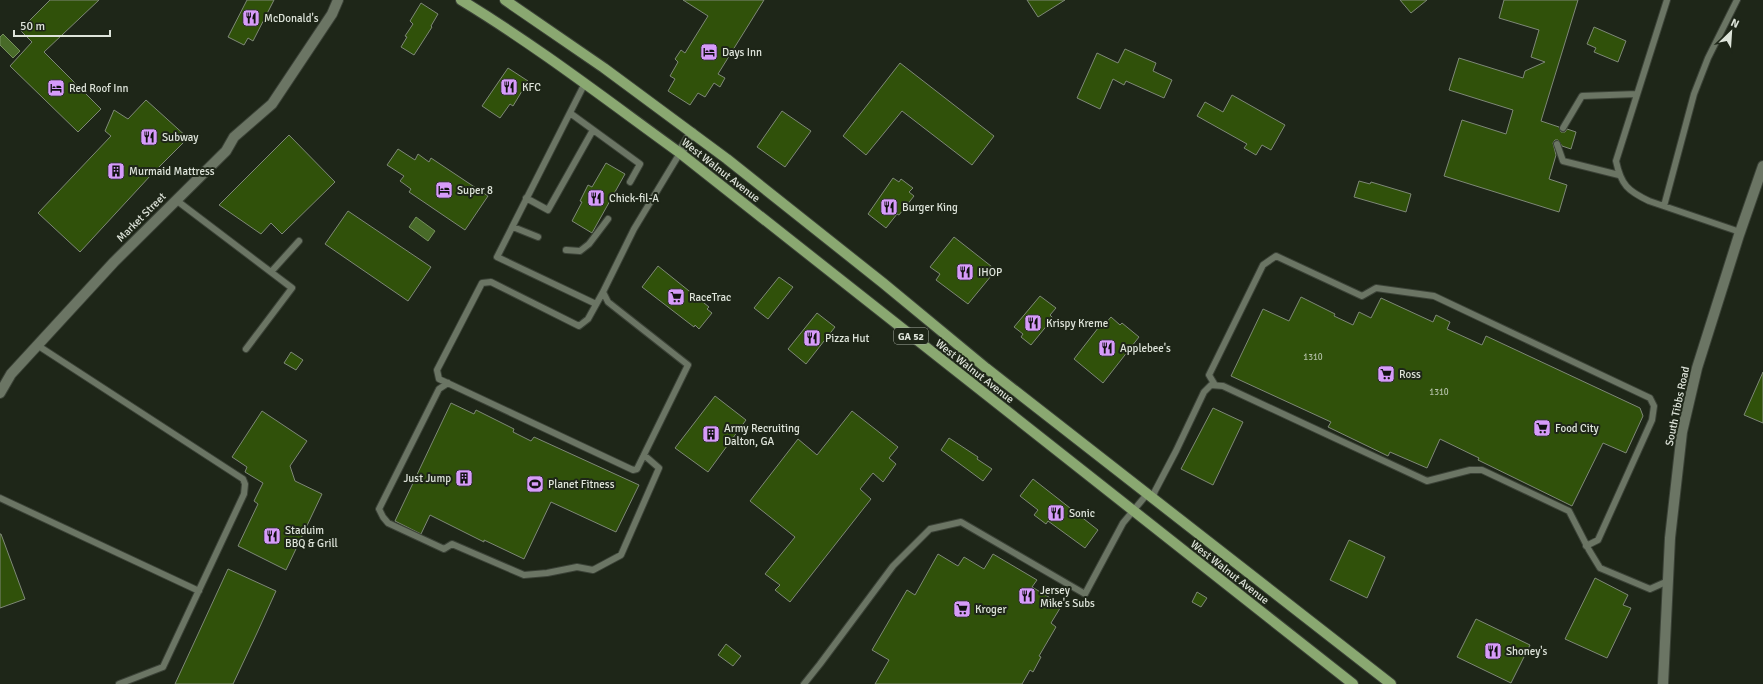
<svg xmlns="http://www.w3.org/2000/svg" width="1763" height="684" font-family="Signika,sans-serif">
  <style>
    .water { fill: #486a28; stroke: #758f5d }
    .building { fill: #30510a; stroke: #7e8877 }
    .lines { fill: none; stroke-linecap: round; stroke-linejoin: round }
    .service-casing { stroke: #3b4237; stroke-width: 8 }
    .minor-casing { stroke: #3b4237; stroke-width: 12 }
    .tertiary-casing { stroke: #3b4237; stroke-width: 12 }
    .primary-casing { stroke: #3b4237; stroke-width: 12 }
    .service { stroke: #6b7564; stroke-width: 6 }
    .minor { stroke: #6b7564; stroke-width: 10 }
    .tertiary { stroke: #6b7564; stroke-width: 10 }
    .primary { stroke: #8aa871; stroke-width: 10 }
    .labels { text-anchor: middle; stroke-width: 4; stroke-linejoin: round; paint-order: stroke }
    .number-label { font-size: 9px; fill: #b2bfa6 }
    .shield { fill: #1e2618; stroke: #a4aba0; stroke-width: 1 }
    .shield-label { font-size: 10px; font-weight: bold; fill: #dee4da }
    .poi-label { font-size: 11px; fill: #dee4da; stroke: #1e2618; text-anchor: start }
    .street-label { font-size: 11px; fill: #dee4da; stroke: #1e2618 }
  </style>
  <rect width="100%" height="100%" fill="#1e2618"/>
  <path class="water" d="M3 34 20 51 13 58 0 45V37Z
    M416 217 435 231 428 241 409 227Z"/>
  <path class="building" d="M50 0H99L44 52 101 109 78 132 10 66 32 42 20 30Z
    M247 0H274L253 41 248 38 244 45 228 37Z
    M683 0H764L718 74 725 78 720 87 714 83 705 97 698 93 690 105 668 91 675 79 670 76 678 62 675 59 681 50 685 53 708 16Z
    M1027 0H1065L1038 17Z
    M1400 0H1427L1411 13Z
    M1504 0H1578L1541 121 1559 127 1561 132H1565L1567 129 1576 132 1571 149 1562 146 1558 140H1555L1553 143 1556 155 1549 179 1567 185 1559 212 1444 176 1462 120 1506 134 1513 110 1449 90 1459 58 1523 78 1525 71 1545 62 1531 57 1539 30 1499 18Z
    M421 3 438 14 431 26 432 27 414 55 401 47 407 37 405 36 413 24 410 21Z
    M1594 27 1626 41 1618 62 1594 52 1596 48 1587 44Z
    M1125 49 1156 63 1153 71 1172 80 1164 98 1126 81 1124 85 1113 79 1100 109 1077 98 1097 53 1118 63Z
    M900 63 994 136 972 165 902 111 866 155 843 136Z
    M508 68 528 81 513 106 510 104 500 118 482 106Z
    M1232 95 1285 125 1271 150 1262 145 1256 155 1244 148 1247 144 1197 116 1205 102 1223 112Z
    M146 100 188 138 151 175 80 252 38 213 111 136 105 131 114 110 128 119Z
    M782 111 811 131 785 167 757 147Z
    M289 135 335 182 282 234 271 223 261 234 219 205Z
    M398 149 415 160 418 154 429 162 431 158 488 196 465 230 409 192 411 189 400 181 404 176 387 165Z
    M606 163 625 174 592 233 572 221 582 202 580 201 588 185 592 187Z
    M893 178 899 182 901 179 913 188 909 192 914 196 899 215 897 214 886 228 868 214Z
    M1359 181 1370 184 1371 182 1411 194 1406 212 1354 197Z
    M348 211 431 267 408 301 325 244Z
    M954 237 996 270 968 304 936 280 940 274 930 267Z
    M658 266 709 307 707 309 712 313 699 329 695 325 694 327 642 287Z
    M779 277 793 287 768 319 754 308Z
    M1040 296 1056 308 1050 315 1053 318 1031 345 1021 337 1023 334 1014 327Z
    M1301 297 1335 314 1334 316 1353 325 1359 312 1371 318 1381 298 1433 322 1436 315 1450 322 1447 329 1482 345 1486 336 1640 408 1643 416 1626 453 1603 443 1572 506 1478 460 1479 458 1440 439 1427 468 1390 452 1388 456 1328 427 1331 422 1231 376 1263 309 1289 321Z
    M817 313 835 327 806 364 788 349Z
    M1111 317 1120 325 1122 323 1139 337 1103 383 1074 359 1102 323 1104 325Z
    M291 352 303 360 296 370 284 363Z
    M1763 372V423L1744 415Z
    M715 396 746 420 708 472 675 448Z
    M451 403 474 414 476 410 514 429 513 432 531 441 534 437 639 485 616 532 551 502 524 559 484 540V542L430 515 421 534 395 521Z
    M1213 408 1243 422 1213 485 1181 469Z
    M262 411 307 441 290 466 295 481 322 494 286 570 238 546 258 504 254 501 263 483 245 472 247 467 232 457Z
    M852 411 898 447 889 458 896 464 883 482 873 473 860 489 871 499 790 602 775 590 780 585 765 574 795 537 750 501 798 439 817 455Z
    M949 438 978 457 977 459 992 469 983 481 941 450Z
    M1033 479 1098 530 1085 548 1048 521 1046 524 1034 515 1038 510 1020 496Z
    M0 534H1L25 599 0 608Z
    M1349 540 1385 557 1367 598 1330 580Z
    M938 554 958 566 964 557 984 569 993 554 1037 580 1032 587 1062 605 1051 623 1056 627 1039 656 1041 657 1033 672 1030 670 1022 684H875L889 660 872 650 907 590 915 595Z
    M228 569 276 591 257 633 233 684H175Z
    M1595 578 1628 595 1623 605 1631 608 1607 658 1565 639Z
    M1197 592 1207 598 1201 607 1192 602Z
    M1476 619 1530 645 1511 683 1457 657Z
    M726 644 741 656 733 666 718 655Z"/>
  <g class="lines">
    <defs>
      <path id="service" d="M1667 0 1616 161C1621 185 1628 191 1649 201L1740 232
        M585 83 497 257 596 304
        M570 113 640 164 630 182
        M1563 128 1582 96 1637 94
        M1557 144 1563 161 1619 175
        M526 198 548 210 593 130
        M176 200 292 288 246 349
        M1664 206 1694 94 1708 58 1737 0
        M513 227 538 237
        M566 250 580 251 589 244 608 219
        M271 272 299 241
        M603 292 588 319 579 326 491 282 482 283 437 370 439 379 633 470 637 469 688 365 608 302 603 292 634 229 680 153
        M37 345 243 479 245 484 244 494 163 667 119 684
        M448 383 439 389 379 509 383 517 388 523 444 549 452 544 524 575 547 573 577 567 593 570 621 555 659 468 644 455
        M1215 385 1209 375 1263 265 1276 256 1362 296 1376 288 1434 296 1650 398 1654 406 1652 420 1598 540 1586 546
        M1153 497 1155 491 1176 451 1204 392 1211 385 1223 386 1427 481 1470 470H1482L1569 511 1589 550 1600 568 1650 589 1668 581
        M0 498 199 591
        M804 684 820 664 893 566 930 529 961 522 1085 594 1123 523 1148 493"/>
      <path id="minor" d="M680 153 692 133
        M0 393 11 374 114 262 226 151 234 137 272 104 332 14 338 0"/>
      <path id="tertiary" d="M1663 684 1670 538 1682 432 1697 368 1739 235 1763 166"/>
      <path id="primary" d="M461 0C537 46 608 101 680 153L1353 684
        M505 0 604 68 727 159 883 283 986 368 1391 684"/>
    </defs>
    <use href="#service" class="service-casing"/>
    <use href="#minor" class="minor-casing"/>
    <use href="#tertiary" class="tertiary-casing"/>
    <use href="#primary" class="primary-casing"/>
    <use href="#service" class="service"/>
    <use href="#minor" class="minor"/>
    <use href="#tertiary" class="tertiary"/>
    <use href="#primary" class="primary"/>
  </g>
  <defs>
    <symbol id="restaurant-square" viewBox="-11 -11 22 22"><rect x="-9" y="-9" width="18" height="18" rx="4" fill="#d69bf9" stroke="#1e2618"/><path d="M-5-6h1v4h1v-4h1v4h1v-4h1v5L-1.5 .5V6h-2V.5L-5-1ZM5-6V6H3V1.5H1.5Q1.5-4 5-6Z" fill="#111"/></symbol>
    <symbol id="hotel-square" viewBox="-11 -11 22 22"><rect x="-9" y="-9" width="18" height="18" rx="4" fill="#d69bf9" stroke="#1e2618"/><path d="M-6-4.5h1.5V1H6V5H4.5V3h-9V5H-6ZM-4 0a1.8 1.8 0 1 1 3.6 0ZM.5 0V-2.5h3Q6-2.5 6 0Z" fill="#111"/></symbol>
    <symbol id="building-square" viewBox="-11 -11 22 22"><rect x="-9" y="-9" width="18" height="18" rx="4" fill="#d69bf9" stroke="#1e2618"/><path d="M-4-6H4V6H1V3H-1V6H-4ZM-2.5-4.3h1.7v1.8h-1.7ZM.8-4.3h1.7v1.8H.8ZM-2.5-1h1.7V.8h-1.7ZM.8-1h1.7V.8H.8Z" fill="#111"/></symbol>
    <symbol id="supermarket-square" viewBox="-11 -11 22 22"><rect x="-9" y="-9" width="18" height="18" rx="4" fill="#d69bf9" stroke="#1e2618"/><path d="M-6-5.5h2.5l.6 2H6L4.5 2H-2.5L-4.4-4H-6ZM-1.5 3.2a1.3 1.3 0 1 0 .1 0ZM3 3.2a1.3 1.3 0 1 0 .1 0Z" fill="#111"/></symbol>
    <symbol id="stadium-square" viewBox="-11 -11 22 22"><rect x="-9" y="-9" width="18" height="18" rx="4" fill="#d69bf9" stroke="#1e2618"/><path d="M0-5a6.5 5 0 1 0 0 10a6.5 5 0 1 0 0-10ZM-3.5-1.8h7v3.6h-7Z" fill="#111"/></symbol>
  </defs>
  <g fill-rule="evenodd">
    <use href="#restaurant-square" x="241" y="8" width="20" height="20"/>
    <use href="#hotel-square" x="699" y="42" width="20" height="20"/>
    <use href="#restaurant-square" x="499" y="77" width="20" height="20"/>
    <use href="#hotel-square" x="46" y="78" width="20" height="20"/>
    <use href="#restaurant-square" x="139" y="127" width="20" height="20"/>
    <use href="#building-square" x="106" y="161" width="20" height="20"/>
    <use href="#hotel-square" x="434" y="180" width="20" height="20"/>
    <use href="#restaurant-square" x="586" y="188" width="20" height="20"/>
    <use href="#restaurant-square" x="879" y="197" width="20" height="20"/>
    <use href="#restaurant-square" x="955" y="262" width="20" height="20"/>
    <use href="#supermarket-square" x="666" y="287" width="20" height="20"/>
    <use href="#restaurant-square" x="1023" y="313" width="20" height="20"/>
    <use href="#restaurant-square" x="802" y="328" width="20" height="20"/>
    <use href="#restaurant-square" x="1097" y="338" width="20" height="20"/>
    <use href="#supermarket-square" x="1376" y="364" width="20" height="20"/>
    <use href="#supermarket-square" x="1532" y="418" width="20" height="20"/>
    <use href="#building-square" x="701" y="424" width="20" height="20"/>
    <use href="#building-square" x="454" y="468" width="20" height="20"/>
    <use href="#stadium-square" x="525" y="474" width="20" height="20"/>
    <use href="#restaurant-square" x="1046" y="503" width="20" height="20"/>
    <use href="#restaurant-square" x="262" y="526" width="20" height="20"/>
    <use href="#restaurant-square" x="1017" y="586" width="20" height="20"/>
    <use href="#supermarket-square" x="952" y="599" width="20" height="20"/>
    <use href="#restaurant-square" x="1483" y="641" width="20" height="20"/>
  </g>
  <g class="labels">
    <g class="number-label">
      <text x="1313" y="360">1310</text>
      <text x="1439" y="395">1310</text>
    </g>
    <rect class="shield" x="894" y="328" width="34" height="16" rx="3"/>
    <g class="shield-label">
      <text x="911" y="340">GA 52</text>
    </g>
    <g class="poi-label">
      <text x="264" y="22">McDonald's</text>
      <text x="722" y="56">Days Inn</text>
      <text x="522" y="91">KFC</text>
      <text x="69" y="92">Red Roof Inn</text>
      <text x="162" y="141">Subway</text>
      <text x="129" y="175">Murmaid Mattress</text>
      <text x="457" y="194">Super 8</text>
      <text x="609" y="202">Chick-fil-A</text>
      <text x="902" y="211">Burger King</text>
      <text x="978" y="276">IHOP</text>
      <text x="689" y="301">RaceTrac</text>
      <text x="1046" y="327">Krispy Kreme</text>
      <text x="825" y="342">Pizza Hut</text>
      <text x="1120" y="352">Applebee's</text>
      <text x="1399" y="378">Ross</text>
      <text x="724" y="432">Army Recruiting<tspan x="724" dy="13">Dalton, GA</tspan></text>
      <text x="1555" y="432">Food City</text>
      <text x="451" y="482" text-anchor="end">Just Jump</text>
      <text x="548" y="488">Planet Fitness</text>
      <text x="1069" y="517">Sonic</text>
      <text x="285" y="534">Staduim<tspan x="285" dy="13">BBQ &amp; Grill</tspan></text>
      <text x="1040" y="594">Jersey<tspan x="1040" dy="13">Mike's Subs</tspan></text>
      <text x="975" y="613">Kroger</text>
      <text x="1506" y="655">Shoney's</text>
    </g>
    <g class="street-label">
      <text transform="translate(721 170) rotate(38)" y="4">West Walnut Avenue</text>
      <text transform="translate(141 217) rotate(-45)" y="4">Market Street</text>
      <text transform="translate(975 371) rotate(38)" y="4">West Walnut Avenue</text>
      <text transform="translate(1677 406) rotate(-78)" y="4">South Tibbs Road</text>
      <text transform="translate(1230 572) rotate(38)" y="4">West Walnut Avenue</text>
    </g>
  </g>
  <g transform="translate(1731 32) rotate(25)" stroke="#1e2618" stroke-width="3" paint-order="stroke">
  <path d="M0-3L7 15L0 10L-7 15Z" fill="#dee4da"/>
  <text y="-6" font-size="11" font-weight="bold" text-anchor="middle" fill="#dee4da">N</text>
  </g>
  <path d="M14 30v6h96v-6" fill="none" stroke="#dee4da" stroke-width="2"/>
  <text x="20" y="30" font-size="12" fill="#dee4da" stroke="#1e2618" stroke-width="3" paint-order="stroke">50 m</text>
</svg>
